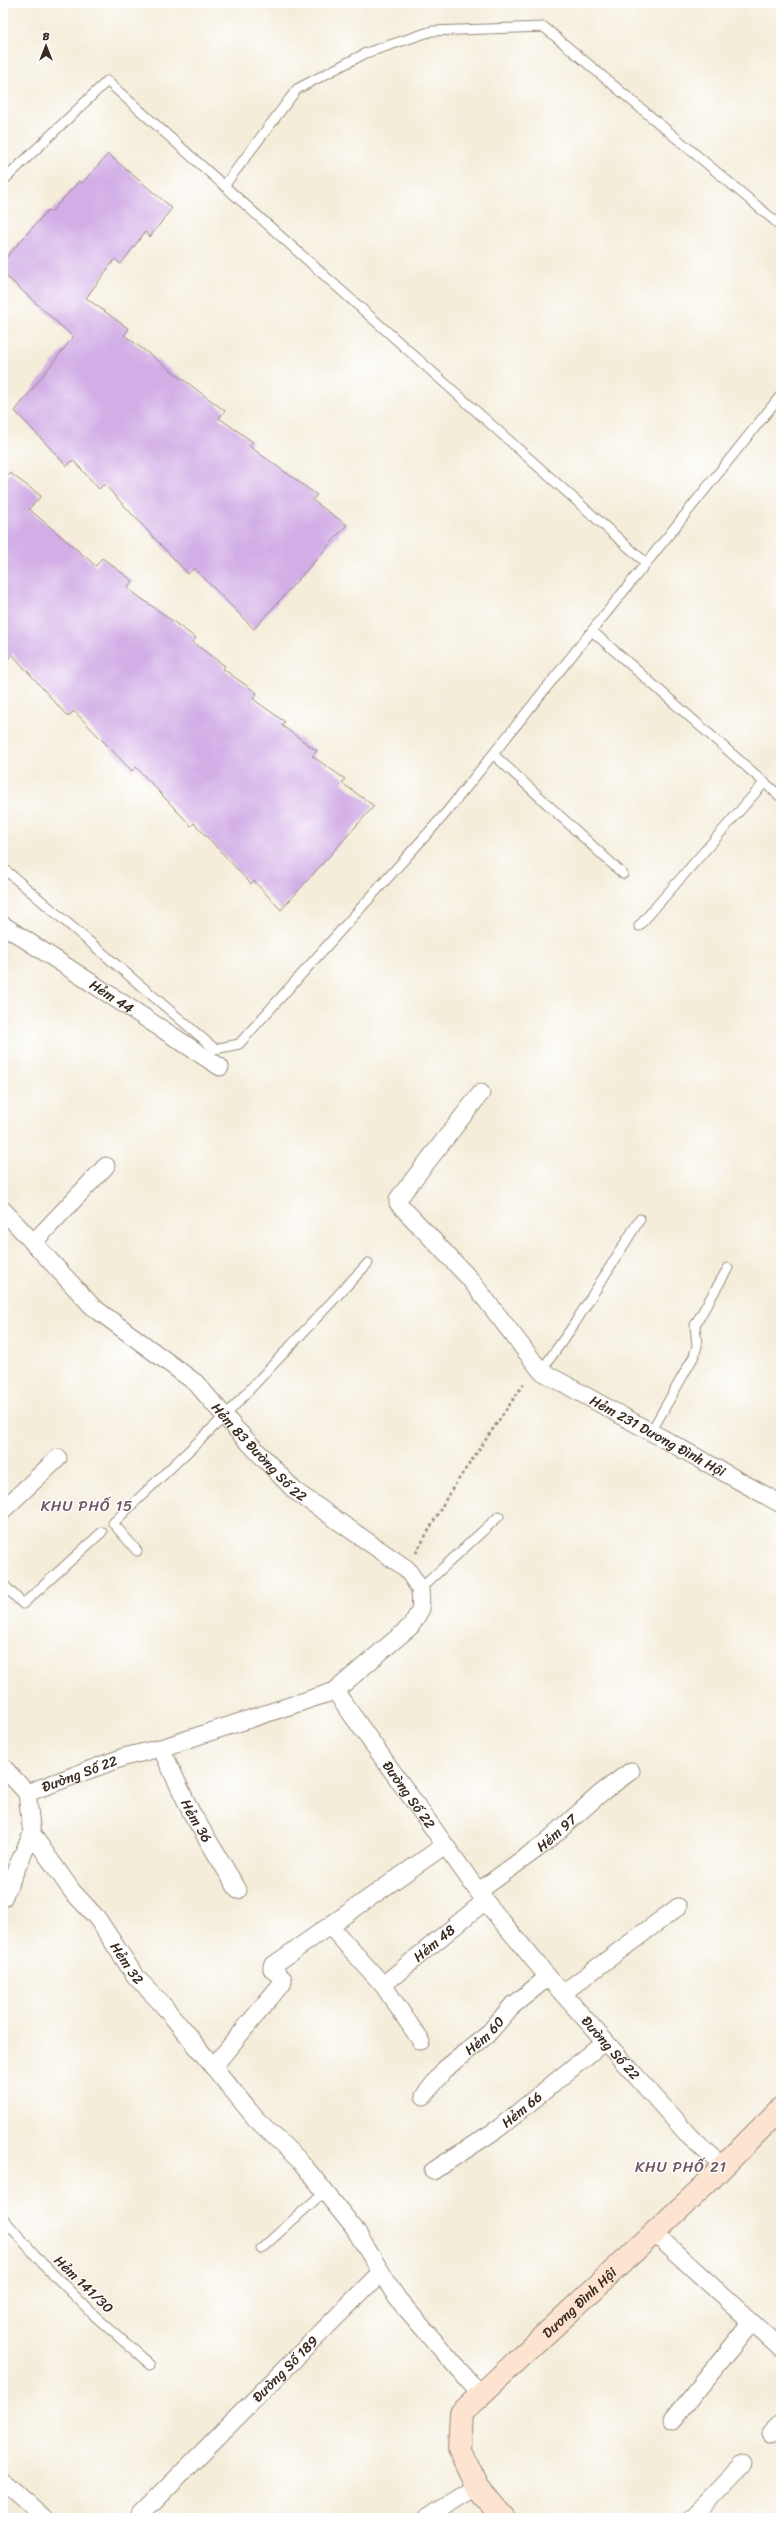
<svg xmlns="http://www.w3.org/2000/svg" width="784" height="2521" font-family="Sriracha,sans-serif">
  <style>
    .building { fill: #d2ade6 }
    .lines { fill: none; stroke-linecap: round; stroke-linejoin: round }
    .lane-casing { stroke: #988c7c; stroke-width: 11 }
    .street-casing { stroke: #988c7c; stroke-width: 19 }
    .secondary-casing { stroke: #988c7c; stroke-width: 24 }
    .path { stroke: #988c7c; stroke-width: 2.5; stroke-dasharray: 3 3; stroke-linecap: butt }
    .lane { stroke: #fff; stroke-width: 9 }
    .street { stroke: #fff; stroke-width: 17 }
    .secondary { stroke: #fde4d0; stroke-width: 22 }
    .labels { text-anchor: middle; stroke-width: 3; stroke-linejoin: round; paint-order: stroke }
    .street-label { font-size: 14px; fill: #3b2a1e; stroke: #fff }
    .neighbourhood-label { font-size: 15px; letter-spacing: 1px; fill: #705864; stroke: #fff }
  </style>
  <rect width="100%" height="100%" fill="#fff"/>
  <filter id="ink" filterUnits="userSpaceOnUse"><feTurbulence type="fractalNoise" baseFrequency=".025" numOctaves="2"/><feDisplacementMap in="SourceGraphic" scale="8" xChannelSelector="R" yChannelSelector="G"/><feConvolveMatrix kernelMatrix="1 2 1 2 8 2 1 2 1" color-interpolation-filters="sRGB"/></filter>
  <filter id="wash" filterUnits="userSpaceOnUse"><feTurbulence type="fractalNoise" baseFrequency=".012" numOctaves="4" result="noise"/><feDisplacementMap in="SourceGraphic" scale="16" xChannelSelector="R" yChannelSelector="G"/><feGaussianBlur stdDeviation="0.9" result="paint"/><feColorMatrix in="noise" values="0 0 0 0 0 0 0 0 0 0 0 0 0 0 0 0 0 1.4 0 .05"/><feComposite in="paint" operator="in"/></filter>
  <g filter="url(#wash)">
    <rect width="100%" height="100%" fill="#f4edda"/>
    <g id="blocks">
      <path class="building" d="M108 154 172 208 150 237 145 232 121 264 115 259 86 298 129 329 124 335 225 411 219 418 253 442 249 446 317 495 312 500 347 525 254 629 194 568 188 574 104 484 99 489 73 460 67 466 15 411 73 337 3 273V261L48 210 51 212 79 181 82 183Z
        M10 473 41 496 29 509 96 566 102 558 133 581 127 588 196 638 192 642 225 666 223 669 257 693 253 699 285 722 281 725 317 751 312 756 345 779 342 783 374 806 281 910 254 881 251 884 194 823 191 826 136 767 132 771 74 711 68 717 12 654 3 665V482Z"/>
    </g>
  </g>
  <g filter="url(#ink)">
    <use href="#blocks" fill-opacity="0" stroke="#988c7c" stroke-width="1"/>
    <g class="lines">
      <defs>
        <path id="lane" d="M3 181 107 81 646 563
          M224 186 297 89 366 53 432 31 544 27 781 226
          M592 631 781 797
          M493 754 623 874
          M3 868 215 1049 239 1044 445 814 781 395
          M639 926 764 783
          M541 1371 573 1326 640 1219
          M651 1432 694 1356 697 1346 695 1325 728 1268
          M137 1551 113 1523 224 1417 368 1263
          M3 1584 23 1604 102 1532
          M420 1589 499 1516
          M3 2218 42 2263 97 2318 151 2365
          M261 2249 325 2191"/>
        <g id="street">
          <path id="s1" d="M3 925 220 1067"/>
          <path id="s2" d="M481 1093 398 1199V1203L469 1278 541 1371 781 1504"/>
          <path id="s3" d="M3 1210 93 1307 196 1383 234 1427 295 1491 407 1569 420 1589 421 1609 411 1626 335 1691"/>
          <path d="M33 1243 106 1166"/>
          <path d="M3 1510 58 1458"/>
          <path id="s4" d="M161 1748 191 1812 238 1890"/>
          <path d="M3 1767 27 1793"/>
          <path id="s5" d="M27 1793 124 1757 161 1748 335 1691 485 1901 548 1977 690 2137 723 2166"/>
          <path id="s6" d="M27 1793 32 1834 72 1891 97 1918 136 1977 162 2004 256 2119 301 2162 354 2228 397 2298 480 2394"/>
          <path id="s7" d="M479 1891 545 1843 601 1793 631 1771"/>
          <path d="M3 1898 32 1834"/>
          <path d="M330 1926 383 1985 421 2041"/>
          <path id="s8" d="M383 1985 485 1901"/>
          <path d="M563 1993 678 1907"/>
          <path d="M213 2067 283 1982V1979L272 1969V1966L445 1845"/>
          <path id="s9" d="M424 2096 445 2069 487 2035 511 2007 548 1977"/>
          <path id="s10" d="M433 2171 499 2128 605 2041"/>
          <path d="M654 2233 781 2349"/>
          <path d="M673 2420 752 2322"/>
          <path d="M771 2433 781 2423"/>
          <path d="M3 2481 44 2518"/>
          <path id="s11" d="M140 2515 381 2272"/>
          <path d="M426 2518 477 2487"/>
          <path d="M692 2518 743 2465"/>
        </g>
        <g id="secondary">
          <path id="s12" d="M504 2518 477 2487 459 2449 461 2413 704 2186 781 2108"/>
        </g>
      </defs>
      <use href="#lane" class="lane-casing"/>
      <use href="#street" class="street-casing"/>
      <use href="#secondary" class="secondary-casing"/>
      <path class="path" d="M416 1553 450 1492 525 1382"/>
      <use href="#lane" class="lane"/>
      <use href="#street" class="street"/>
      <use href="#secondary" class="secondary"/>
    </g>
  </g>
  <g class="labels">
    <g class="street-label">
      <text dy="5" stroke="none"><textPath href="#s1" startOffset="130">Hẻm 44</textPath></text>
      <text dy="5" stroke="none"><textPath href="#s2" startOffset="493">Hẻm 231 Dương Đình Hội</textPath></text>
      <text dy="5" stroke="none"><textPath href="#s3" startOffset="354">Hẻm 83 Đường Số 22</textPath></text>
      <text dy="5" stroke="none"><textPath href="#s5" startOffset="56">Đường Số 22</textPath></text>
      <text dy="5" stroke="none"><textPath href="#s5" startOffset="452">Đường Số 22</textPath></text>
      <text dy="5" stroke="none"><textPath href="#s4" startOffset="81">Hẻm 36</textPath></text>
      <text dy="5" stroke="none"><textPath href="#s7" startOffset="97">Hẻm 97</textPath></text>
      <text dy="5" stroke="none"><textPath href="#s8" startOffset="66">Hẻm 48</textPath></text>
      <text dy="5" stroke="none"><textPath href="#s6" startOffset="202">Hẻm 32</textPath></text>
      <text dy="5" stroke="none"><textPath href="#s9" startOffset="86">Hẻm 60</textPath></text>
      <text dy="5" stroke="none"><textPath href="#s5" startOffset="776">Đường Số 22</textPath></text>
      <text dy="5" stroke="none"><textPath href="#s10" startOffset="108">Hẻm 66</textPath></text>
      <text transform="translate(84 2284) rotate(44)" y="5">Hẻm 141/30</text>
      <text dy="5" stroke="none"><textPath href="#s12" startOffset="281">Dương Đình Hội</textPath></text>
      <text dy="5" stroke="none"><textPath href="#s11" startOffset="206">Đường Số 189</textPath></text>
    </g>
    <g class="neighbourhood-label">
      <text x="87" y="1511">KHU PHỐ 15</text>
      <text x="681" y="2172">KHU PHỐ 21</text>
    </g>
  </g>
  <rect width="784" height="2521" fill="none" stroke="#fff" stroke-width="16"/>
  <g transform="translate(46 46)" stroke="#ffffff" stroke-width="3" paint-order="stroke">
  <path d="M0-3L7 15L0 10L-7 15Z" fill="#3b2a1e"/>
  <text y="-6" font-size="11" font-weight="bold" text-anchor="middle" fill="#3b2a1e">B</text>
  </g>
</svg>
